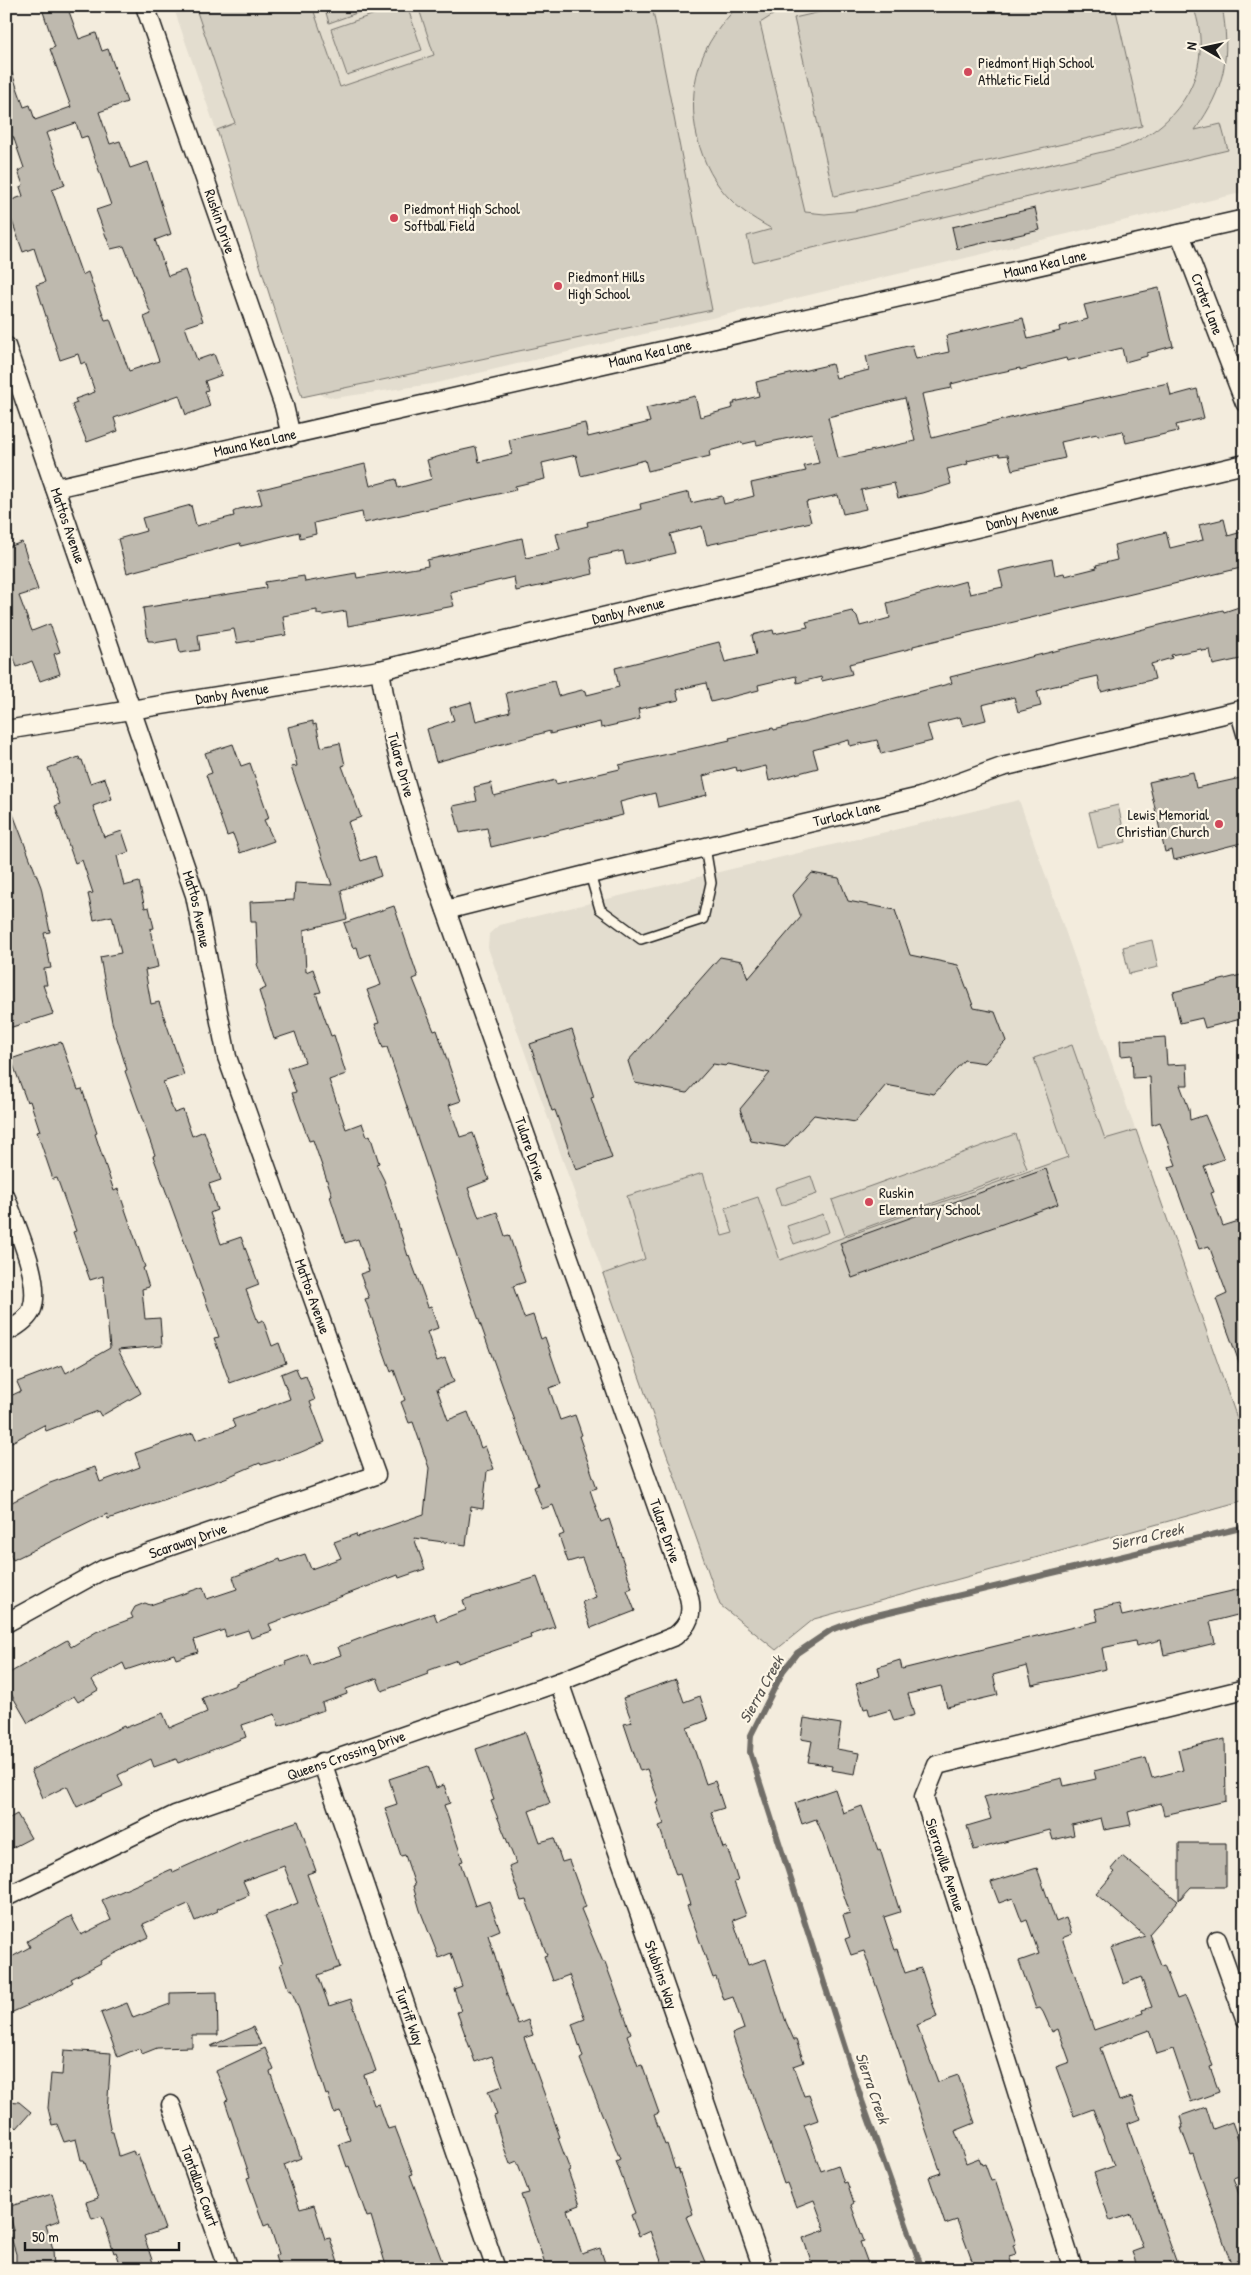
<svg xmlns="http://www.w3.org/2000/svg" width="1251" height="2275" font-family="'Patrick Hand',sans-serif">
  <style>
    .built { fill: #e3ddcf }
    .green { fill: #d3cec1; stroke: #78756e }
    .lines { fill: none; stroke-linecap: round; stroke-linejoin: round }
    .stream { stroke: #716e68; stroke-width: 6 }
    .building { fill: #beb9ae; stroke: #1c1c1c; fill-rule: evenodd }
    .lane-casing { stroke: #1c1c1c; stroke-width: 12 }
    .street-casing { stroke: #1c1c1c; stroke-width: 21 }
    .lane { stroke: #fcf5e5; stroke-width: 9 }
    .street { stroke: #fcf5e5; stroke-width: 18 }
    .poi-dot { fill: #d1495b; stroke: #fcf5e5; stroke-width: 2 }
    .labels { text-anchor: middle; stroke-width: 4.5; stroke-linejoin: round; paint-order: stroke }
    .poi-label { font-size: 15px; fill: #1c1c1c; stroke: #fcf5e5; text-anchor: start }
    .street-label { font-size: 15px; fill: #1c1c1c; stroke: #fcf5e5 }
    .water-label { font-size: 16px; font-style: italic; fill: #55534f; stroke: #fcf5e5 }
  </style>
  <rect width="100%" height="100%" fill="#f3ecdd"/>
  <filter id="ink" filterUnits="userSpaceOnUse"><feTurbulence type="fractalNoise" baseFrequency=".02" numOctaves="2"/><feDisplacementMap in="SourceGraphic" scale="10" xChannelSelector="R" yChannelSelector="G"/><feConvolveMatrix kernelMatrix="1 2 1 2 8 2 1 2 1" color-interpolation-filters="sRGB"/></filter>
  <g filter="url(#ink)">
    <path class="built" d="M173 6H1245V192L432 384 334 398 312 392 303 381Z
      M1019 800 1245 1441V1454L712 1583 488 948 489 934 499 925Z"/>
    <path class="green" d="M195 6H312L340 87 434 55 418 6H652L712 310 302 397 217 130 235 123Z
      M324 6H376L329 23Z
      M398 6H407L422 50 347 75 331 29Z
      M738 6H787L760 23 805 212 825 214 854 211 1123 147C1182 125 1216 67 1193 6H1222C1231 57 1225 88 1195 130L1221 124 1228 150 753 262 747 236 772 229C758 221 744 213 732 201 698 169 685 111 699 67 706 43 721 24 738 6Z
      M847 6H1115L1142 126 834 196 794 18Z
      M1118 805 1126 842 1098 848 1089 812Z
      M1152 940 1158 967 1129 974 1123 947Z
      M1072 1045 1105 1139 1136 1130 1245 1441V1500L814 1619 776 1650 720 1605 603 1274 645 1259 627 1196 703 1173 722 1236 733 1233 725 1208 758 1197 780 1260 1068 1157 1034 1058Z
      M1015 1134 1027 1169 845 1235 832 1200Z
      M811 1176 817 1194 781 1206 775 1188Z
      M823 1214 829 1232 794 1244 787 1226Z"/>
    <g class="lines">
      <path class="stream" d="M922 2269 862 2101 750 1752 751 1735 783 1671 797 1653 831 1630 860 1619 1245 1527"/>
    </g>
    <path class="building" d="M41 6H67L79 39 96 33 102 51 108 49 127 102 99 112 110 144 120 141 130 168 148 162 171 234 155 240 168 276 185 270 203 321 185 327 197 360 214 354 222 375 205 381 208 390 205 391 210 406 186 415 179 395 114 418 118 431 87 442 72 405 77 403 75 399 95 392 85 362 81 364 78 354 60 360 36 285 45 282 34 248 23 252 6 204V202L23 196 20 187 23 185 18 171 24 168 13 136 6 139V65H9L24 107 30 105 35 120 71 107 50 49 55 47ZM76 123 81 138 87 136 111 205 96 210 102 226 111 249 124 246 151 314 144 317 159 361 129 371 110 319 105 320 88 272 82 275 52 190 65 185 46 133Z
      M1035 208 1040 230 957 249 952 227Z
      M1159 288 1173 346 1147 353V356L1125 362 1122 348 1067 361 1066 358 1020 370V368L983 376 951 384 952 388 922 394 932 438 1022 415 1168 383 1171 396 1197 389 1204 418 1176 425 1178 431 1126 443 1123 431 1098 436 1097 434 1061 442 1065 458 1012 470 1008 455 1000 456 999 454 967 461 968 464 947 469 951 484 922 493 898 498 894 483 861 490 866 509 843 514 838 495 806 502 811 522 707 545 702 526 670 534 675 553 626 565 623 551 590 558 593 574 567 580 516 591 514 577 450 592 454 606 348 626 346 611 323 615 317 614V610L283 616 286 635 237 643 234 629 198 635 200 650 180 653 177 639 154 643 153 641H148L143 608 266 588 265 582 304 576 305 582 356 573 357 578 428 566 427 560 522 538 526 558 560 550 556 534 588 526 587 522 641 509 640 504 689 492 691 503 722 496 724 504 754 496 751 483 806 471 804 466 819 463 812 433 757 445 756 441 743 444 742 442 709 451 710 456 648 471 645 460 581 476 576 455 542 463 545 479 515 486 516 490 364 523 362 512 314 523 316 534 300 538 299 532 241 546 240 543 127 573 118 539 146 531 142 518 191 505 196 526 234 516 233 512 239 509 262 504 258 490 365 464 370 486 396 479 398 488 432 479 427 460 454 452 476 447 479 462 512 454 509 440 585 423 588 437 650 422 646 408 695 396 700 417 733 408 732 404H735L734 402 759 396 756 382 832 364 836 378 869 370 866 356 912 345 916 359 949 352 946 336 1023 318 1028 339 1060 331 1059 327 1088 319 1084 305ZM905 398 915 441 838 458 828 417Z
      M1224 519 1228 536 1245 531V567L913 646V648L849 664 852 674 822 681 821 677 797 683 796 676 758 685 759 690 711 702 706 683 676 690 679 700 638 709 640 719 601 728 600 722 550 734V731L436 762 427 729 454 720 450 708 471 702 476 721 510 712 506 693 554 681 558 696 582 690 586 691 587 695 619 687 615 668 719 642 725 662 756 655 752 635 773 630 774 634 808 627 806 622 852 611 857 616 860 626 890 618 887 603 966 581 970 594 1003 587 999 571 1052 559 1055 575 1064 573 1065 576 1097 568 1096 565 1117 560 1114 545 1166 532 1170 548 1203 540 1199 525Z
      M22 542 38 590 19 596 32 631 50 624 60 652 54 654 60 674 40 681 32 661 17 667 6 636V548Z
      M1245 605V658L1213 665 1210 650 1202 651 1201 649 1171 655 1172 658 1151 664 1155 679 1101 692 1098 676 1046 688 1037 691 1041 706 1018 712 1014 697 982 705 986 720 963 726 960 717 927 725 932 741 881 754 877 740 850 746 849 740 813 750 818 768 769 781 766 766 741 772V770L737 771 736 767 703 776 707 795 658 807 655 793 620 802 623 815 491 847 487 828 460 833 453 806 477 801 474 787 491 783 494 796 555 780 556 784 620 769 619 765 730 740 729 738 773 728 774 730 842 713V712L952 683 950 677 1180 620 1223 610 1224 612Z
      M313 721V725L316 724 321 747 340 743 345 765 342 766 361 817 348 822 361 861 375 856 381 876 341 890 347 919 304 930 306 972 313 969 321 992 316 993 331 1036 334 1035 346 1074 329 1080 346 1129 362 1123 367 1137 370 1135 379 1163 376 1164 384 1180 408 1256 409 1255 428 1307 431 1306 438 1328 427 1332 437 1361 445 1358 454 1382 437 1389 448 1420 468 1412 481 1448 485 1446 494 1469 487 1471 483 1509 471 1507 466 1545 414 1538 425 1569 399 1578 398 1575 269 1624 272 1631 251 1638 248 1630 226 1637 224 1630 194 1640 198 1652 176 1659 174 1654 126 1670 123 1663 92 1680 98 1690 78 1702 74 1696 28 1723 6 1685V1675L67 1640 71 1647 96 1632 133 1618 131 1614 135 1607 145 1603 150 1605 203 1587 207 1599 237 1589 233 1577 280 1559 281 1562 305 1554 311 1569 341 1558 334 1542 356 1534 357 1537 424 1514 429 1468 413 1422 409 1423 401 1402 405 1400 394 1370 391 1372 365 1299 369 1298 360 1274 369 1271 358 1239 345 1243 330 1196 332 1195 313 1140 309 1141 292 1093 296 1092 287 1068 305 1062 295 1032 274 1039 259 991 266 988 257 964 258 963 256 922H251L250 902 294 900 295 883 332 885 291 767 297 766 288 727Z
      M233 744 241 766 250 763 269 818 264 820 274 841 240 853 233 834 227 836 206 775 212 773 205 753Z
      M79 757 80 760H82L90 783 105 778 112 799 93 806 104 837 122 831 129 852 117 856 124 886 139 882 145 908 149 907 154 928 150 929 158 967 145 970 151 1004 159 1002 184 1075 163 1082 174 1113 183 1110 192 1136 204 1131 221 1180 209 1184 217 1210 210 1213 221 1244 241 1237 259 1285 246 1290 258 1322 263 1320 272 1346 279 1343 286 1363 230 1383 214 1338 219 1337 153 1156 155 1155 125 1071 127 1070 112 1022 100 957 121 953 112 916 94 920 88 894 93 893 82 860 75 863 55 806 60 804 48 768Z
      M1193 772 1196 788 1245 777V842L1174 860 1172 850 1165 852 1149 782Z
      M6 801H8L41 887 50 932 44 933 51 968 44 969 47 985H43L53 1014 6 1029Z
      M812 873 839 878 848 901 895 910 910 955 958 965 974 1008 995 1012 1006 1041 985 1063 964 1060 934 1094 886 1085 855 1122 814 1115 785 1147 751 1141 740 1109 770 1073 728 1064 726 1066 713 1064 687 1093 635 1083 628 1061 720 957 742 961 748 979 801 917 793 895Z
      M394 906 418 977 413 979 434 1031 437 1030 461 1101 449 1105 460 1137 473 1133 489 1180 468 1188 479 1218 497 1212 505 1236 509 1235 525 1282 513 1286 524 1318 533 1315 541 1339 545 1337 561 1384 549 1388 560 1420 575 1415 582 1435 579 1436 597 1488 590 1490 601 1522 609 1519 632 1588 627 1590 635 1611 591 1628 582 1602 596 1597 582 1558 568 1562 559 1536 564 1534 553 1505 542 1509 534 1487 538 1485 470 1295 387 1047 383 1048 375 1024 379 1023 367 990 381 985 370 954 360 958 357 947 353 948 344 923Z
      M1245 974V1018L1205 1028 1202 1018 1180 1023 1173 992Z
      M572 1030 594 1097 591 1098 612 1158 576 1170 555 1110 552 1111 530 1044Z
      M1165 1037 1167 1065 1187 1064 1188 1085H1180L1189 1109 1190 1120 1205 1115 1224 1159 1204 1166 1214 1192 1211 1193 1223 1226 1245 1219V1373H1243L1216 1299 1227 1294 1209 1246 1199 1249 1169 1167 1176 1165 1160 1122 1152 1125 1150 1077 1133 1078 1132 1055 1121 1056 1120 1040Z
      M61 1042 78 1090 82 1089 97 1133 95 1134 114 1191 118 1189 145 1267 143 1268 149 1287 142 1289 145 1319 160 1318 162 1346 118 1350 141 1393 101 1416 98 1411 46 1431 44 1425 6 1445V1398L21 1391 17 1382 62 1365 66 1373 110 1348 103 1276 90 1280 73 1232 76 1231 57 1178 53 1179 37 1132 40 1131 30 1101 27 1102 11 1059Z
      M1046 1169 1058 1204 852 1278 840 1243Z
      M296 1368 300 1378 306 1376 315 1400 310 1402 325 1442 299 1453 261 1465 260 1463 225 1478 108 1519 107 1514 13 1560 6 1547V1505L50 1483 95 1467 100 1482 140 1467 135 1453 193 1433 196 1440 235 1427 232 1420 290 1399 281 1374Z
      M537 1577 555 1627 530 1635 531 1638 458 1663 457 1660 427 1671 428 1674 382 1691 377 1678 346 1689 347 1694 322 1703 324 1710 279 1726 275 1714 242 1725 246 1737 178 1763 176 1759 154 1767 151 1759 118 1775 123 1786 77 1807 67 1786 43 1798 31 1770 124 1726 125 1728 163 1713 169 1728 207 1712 202 1698 236 1685V1683L286 1664 285 1662 307 1654 311 1665 341 1655 338 1647 369 1635 434 1613 437 1621 466 1610 463 1600Z
      M1245 1588V1613L1210 1622 1215 1643 1187 1650 1164 1655 1161 1640 1136 1646 1135 1641 1102 1648 1106 1669 1032 1685 1027 1666 993 1675 998 1695 947 1707 941 1686 908 1694 914 1715 894 1721 890 1710 870 1716 868 1708 864 1709 856 1684 880 1676 878 1667 900 1660 902 1669 1098 1621 1095 1609 1119 1604 1122 1616Z
      M676 1679 684 1702 700 1696 708 1720 687 1728 706 1784 715 1781 724 1808 711 1812 723 1848 726 1847 730 1856 738 1881 734 1882 746 1915 733 1920 748 1965 766 1959 786 2022 794 2040H796L804 2062 793 2066 804 2096 809 2095 818 2120 804 2125 821 2171 838 2165 844 2183 847 2182 854 2203 851 2205 864 2241 860 2242 870 2269H814L803 2238 825 2230 814 2200 796 2207 787 2183 784 2184 732 2034 744 2029 733 1997 724 2000 716 1977 713 1978 687 1906 690 1905 680 1874 676 1875 659 1826 664 1824 656 1802H659L647 1769 640 1771 633 1751 624 1724 632 1722 623 1698Z
      M804 1718 841 1724 837 1749 859 1753 855 1774 831 1770 832 1766 808 1762 812 1741 801 1739Z
      M525 1732 550 1803 529 1811 540 1842 554 1838 562 1862 569 1860 586 1907 581 1909 603 1962H605L631 2033 627 2035 638 2066 642 2065 659 2113 654 2115 665 2145 667 2144 675 2169 678 2168 685 2189 693 2214 686 2217 708 2269H664L650 2231 639 2236 631 2215 635 2213 616 2161 620 2159 580 2059 583 2057 572 2024 585 2019 569 1975 553 1981 544 1956 547 1955 526 1900 521 1901 509 1866 516 1863 491 1801 494 1800 476 1749Z
      M1225 1739 1226 1801 1164 1815 1161 1803 1128 1812 1131 1825 1104 1830 1101 1818 1072 1825 1074 1835 1053 1840 1050 1830 974 1850 967 1826 991 1819 984 1797 1062 1778 1064 1786 1096 1779 1094 1771 1146 1758 1152 1778 1183 1770 1178 1750Z
      M428 1766 436 1788 444 1785 450 1803 444 1805 463 1861 460 1862 475 1906 489 1901 500 1930 488 1935 508 1998 518 2024 528 2020 533 2035 524 2038 560 2137 558 2138 570 2170 568 2171 580 2205 567 2210 582 2254 600 2248 607 2269H547L521 2195 529 2193 517 2161 510 2164 502 2142 494 2116 497 2115 488 2091 503 2086 492 2056 475 2062 457 2012 461 2011 454 1989 462 1986 451 1953 439 1958 420 1910 413 1886 415 1885 405 1855 401 1856 385 1808 397 1804 389 1779Z
      M835 1789 843 1813 862 1806 878 1850 880 1849 900 1912 884 1917 895 1950 897 1949 905 1973 921 1968 937 2017 917 2025 938 2082 958 2075 975 2123 955 2131 966 2163 979 2158 982 2165 985 2164 991 2181 995 2180 1016 2244 1013 2245 1016 2254 1009 2256 1014 2269H975L957 2220 945 2224 929 2177 941 2173 864 1951 851 1955 845 1939 850 1937 843 1915 850 1913 823 1835 816 1819 802 1824 795 1803Z
      M17 1814 31 1838 6 1851V1820Z
      M298 1821 316 1871 307 1874 340 1967 318 1975 329 2006 351 1999 376 2071 364 2075 374 2105 379 2104 388 2129 395 2127 413 2174 410 2175 445 2269H387L371 2216 367 2217 349 2166 347 2167 339 2144 350 2140 340 2111 334 2113 328 2094 326 2095 299 2009 291 1990 289 1991 280 1964 283 1963 265 1916 298 1903 284 1866 243 1881 249 1895 217 1909 218 1911 195 1921 188 1904 143 1924 149 1937 100 1961 101 1963 71 1979 73 1982 53 1994 6 2015V1960L30 1947 27 1941 71 1916 81 1935 111 1920 102 1900 172 1869 173 1872 247 1839Z
      M1179 1843H1226V1887H1191L1179 1900Z
      M1122 1856 1178 1901 1149 1934 1161 1966 1164 1965 1177 1999 1185 1996 1213 2066 1210 2067 1219 2092 1191 2102 1173 2049 1157 2054 1149 2030 1100 2048 1119 2101 1132 2097 1140 2119 1127 2124 1179 2269H1138L1132 2252 1143 2248 1131 2214 1110 2221 1094 2173 1114 2166 1102 2133 1093 2109 1074 2116 1056 2067 1070 2062 1058 2029 1052 2032 1043 2012 1040 2008 1036 2009 1019 1961 1039 1954 1027 1920 1022 1922 1013 1898 999 1903 991 1882 1037 1868 1056 1922 1066 1918 1072 1934 1062 1938 1094 2030 1143 2013 1142 2010 1152 2007 1141 1977 1124 1984 1111 1948 1145 1936 1096 1894 1115 1872 1111 1869Z
      M217 1992 218 2035H192V2047L157 2048 142 2054 139 2048 118 2057 101 2013 127 2003 133 2018 170 2004V1993Z
      M253 2027 261 2045 211 2047V2046Z
      M265 2048 274 2070 270 2072 301 2158 284 2165 300 2209 314 2205 325 2239 330 2238 340 2269H279L275 2256 279 2254 269 2224 264 2226 247 2178 250 2177 225 2101 228 2100 216 2071Z
      M64 2050 111 2053 107 2112 111 2132H113L119 2156 133 2151 135 2156 138 2155 165 2229 144 2236 155 2269H122L116 2252 114 2253 102 2216 92 2219 86 2202 98 2198 84 2160H81L76 2139 64 2142 57 2124 52 2125 48 2108 51 2074 62 2075Z
      M6 2101 19 2102 31 2112 17 2128 6 2118Z
      M1206 2107 1213 2129 1232 2122 1245 2158V2174L1233 2178 1242 2202 1239 2203 1245 2218V2258L1231 2263 1193 2154 1191 2155 1181 2128H1183L1180 2116Z
      M52 2194 60 2220 46 2225 53 2249 54 2269H16V2254L9 2231 14 2230 7 2207Z"/>
    <g class="lines">
      <defs>
        <path id="lane" d="M1235 712 1245 746
          M590 874 600 909 641 939 703 919 711 883 705 847"/>
        <g id="street">
          <path id="s1" d="M145 6 284 406 291 436"/>
          <path id="s2" d="M1180 234 1245 403"/>
          <path id="s3" d="M6 346 195 895 227 1057 376 1475 104 1569 6 1623"/>
          <path id="s4" d="M55 488 1245 219"/>
          <path id="s5" d="M6 730 380 670 1245 464"/>
          <path id="s6" d="M446 910 590 874 920 797 1002 767 1245 709"/>
          <path d="M6 1198C16 1226 42 1281 32 1309 28 1320 16 1327 6 1332"/>
          <path id="s7" d="M559 1682 763 2269"/>
          <path id="s8" d="M322 1762 496 2269"/>
          <path id="s9" d="M6 1897 175 1815 559 1682 675 1636C689 1625 693 1614 689 1597L437 885C415 814 391 744 380 670"/>
          <path d="M1217 1940 1245 2018"/>
          <path id="s10" d="M171 2105 229 2269"/>
          <path d="M1073 2269 924 1797 937 1765 1245 1689"/>
        </g>
      </defs>
      <use href="#lane" class="lane-casing"/>
      <use href="#street" class="street-casing"/>
      <use href="#lane" class="lane"/>
      <use href="#street" class="street"/>
    </g>
  </g>
  <g class="poi-dot">
    <circle cx="968" cy="72" r="5"/>
    <circle cx="394" cy="218" r="5"/>
    <circle cx="558" cy="286" r="5"/>
    <circle cx="1219" cy="824" r="5"/>
    <circle cx="869" cy="1202" r="5"/>
  </g>
  <g class="labels">
    <g class="poi-label">
      <text x="978" y="68">Piedmont High School<tspan x="978" dy="17">Athletic Field</tspan></text>
      <text x="404" y="214">Piedmont High School<tspan x="404" dy="17">Softball Field</tspan></text>
      <text x="568" y="282">Piedmont Hills<tspan x="568" dy="17">High School</tspan></text>
      <text x="1209" y="820" text-anchor="end">Lewis Memorial<tspan x="1209" dy="17">Christian Church</tspan></text>
      <text x="879" y="1198">Ruskin<tspan x="879" dy="17">Elementary School</tspan></text>
    </g>
    <g class="street-label">
      <text dy="5" stroke="none"><textPath href="#s1" startOffset="228">Ruskin Drive</textPath></text>
      <text dy="5" stroke="none"><textPath href="#s4" startOffset="1015">Mauna Kea Lane</textPath></text>
      <text dy="5" stroke="none"><textPath href="#s2" startOffset="75">Crater Lane</textPath></text>
      <text dy="5" stroke="none"><textPath href="#s4" startOffset="610">Mauna Kea Lane</textPath></text>
      <text dy="5" stroke="none"><textPath href="#s4" startOffset="205">Mauna Kea Lane</textPath></text>
      <text dy="5" stroke="none"><textPath href="#s5" startOffset="1039">Danby Avenue</textPath></text>
      <text dy="5" stroke="none"><textPath href="#s3" startOffset="190">Mattos Avenue</textPath></text>
      <text dy="5" stroke="none"><textPath href="#s5" startOffset="634">Danby Avenue</textPath></text>
      <text dy="5" stroke="none"><textPath href="#s5" startOffset="229">Danby Avenue</textPath></text>
      <text transform="translate(401 765) rotate(75)" y="5">Tulare Drive</text>
      <text dy="5" stroke="none"><textPath href="#s6" startOffset="412">Turlock Lane</textPath></text>
      <text dy="5" stroke="none"><textPath href="#s3" startOffset="595">Mattos Avenue</textPath></text>
      <text transform="translate(530 1149) rotate(71)" y="5">Tulare Drive</text>
      <text dy="5" stroke="none"><textPath href="#s3" startOffset="1000">Mattos Avenue</textPath></text>
      <text transform="translate(665 1531) rotate(71)" y="5">Tulare Drive</text>
      <text transform="translate(188 1541) rotate(-19)" y="5">Scaraway Drive</text>
      <text dy="5" stroke="none"><textPath href="#s9" startOffset="369">Queens Crossing Drive</textPath></text>
      <text transform="translate(945 1865) rotate(72)" y="5">Sierraville Avenue</text>
      <text dy="5" stroke="none"><textPath href="#s7" startOffset="310">Stubbins Way</textPath></text>
      <text dy="5" stroke="none"><textPath href="#s8" startOffset="269">Turriff Way</textPath></text>
      <text dy="5" stroke="none"><textPath href="#s10" startOffset="86">Tantallon Court</textPath></text>
    </g>
    <g class="water-label">
      <text transform="translate(1147 1536) rotate(-13)" y="6">Sierra Creek</text>
      <text transform="translate(761 1689) rotate(-61)" y="6">Sierra Creek</text>
      <text transform="translate(873 2088) rotate(71)" y="6">Sierra Creek</text>
    </g>
  </g>
  <rect width="1251" height="2275" fill="none" stroke="#fcf5e5" stroke-width="25"/>
  <rect x="12" y="12" width="1226" height="2250" fill="none" stroke="#1c1c1c" stroke-width="2" filter="url(#ink)"/>
  <g transform="translate(1204 48) rotate(279)" stroke="#fcf5e5" stroke-width="4" paint-order="stroke">
  <path d="M0-4L9 19L0 12L-9 19Z" fill="#1c1c1c"/>
  <text y="-8" font-size="14" font-weight="bold" text-anchor="middle" fill="#1c1c1c">N</text>
  </g>
  <path d="M25 2242v8h154v-8" fill="none" stroke="#1c1c1c" stroke-width="2.5"/>
  <text x="32" y="2242" font-size="15" fill="#1c1c1c" stroke="#fcf5e5" stroke-width="4" paint-order="stroke">50 m</text>
</svg>
